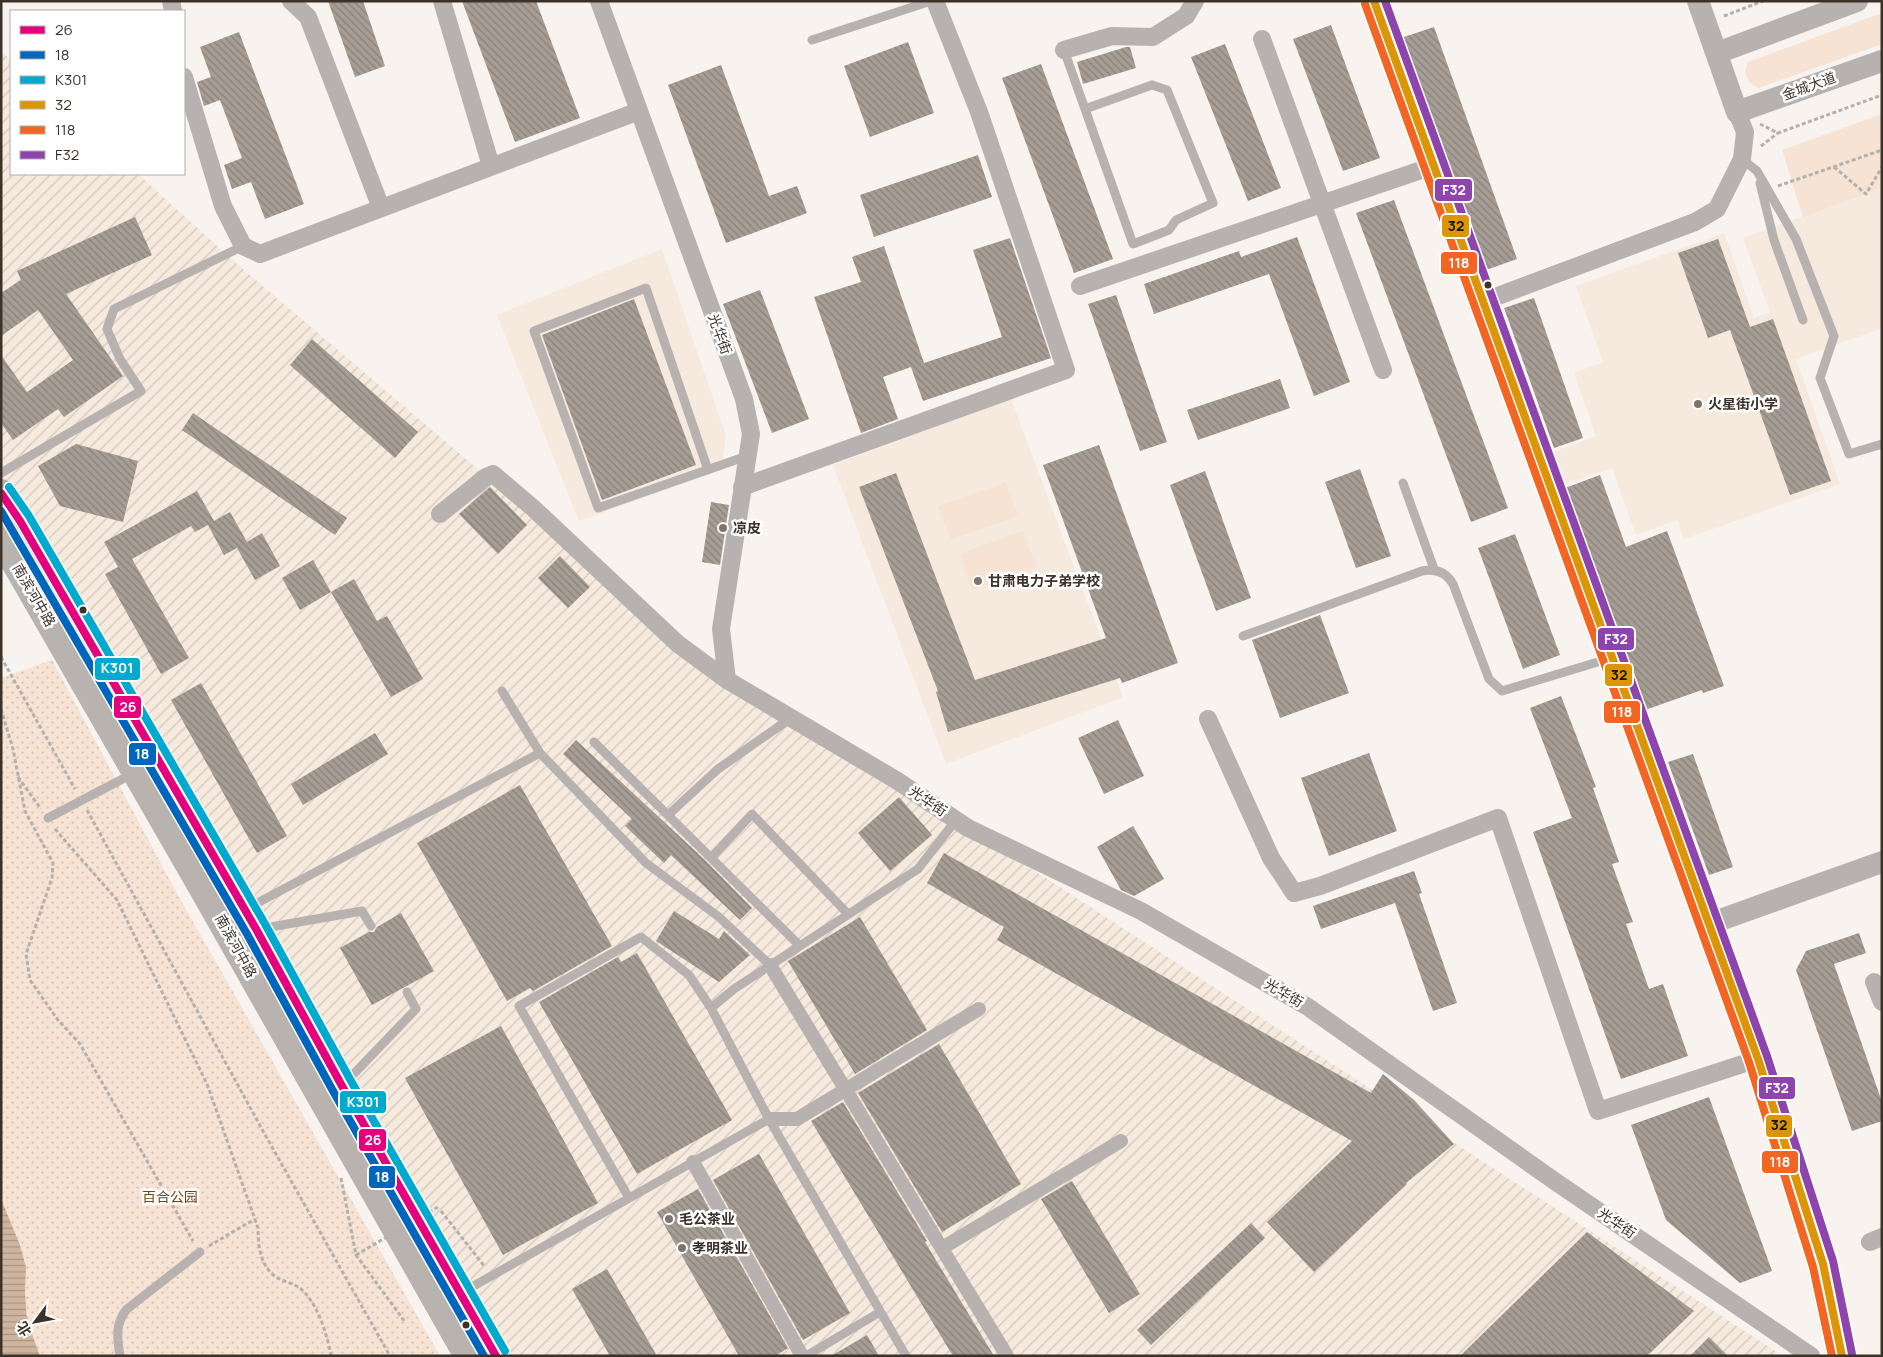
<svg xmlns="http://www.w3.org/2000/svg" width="1883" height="1357" font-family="Manrope,'Noto Sans SC',sans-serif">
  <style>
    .built { fill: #f6e9dd }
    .industrial { fill: url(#industrial-furrows) }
    .park { fill: url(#park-dots) }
    .garden { fill: #f6e3d3 }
    .water { fill: url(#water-rules) }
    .building { fill: url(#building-back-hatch) }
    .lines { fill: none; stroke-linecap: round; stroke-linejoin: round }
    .path { stroke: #b4b0ad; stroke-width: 3; stroke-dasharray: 4 2.5; stroke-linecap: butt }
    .service { stroke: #b7b2af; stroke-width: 9 }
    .pedestrian { stroke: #b7b2af; stroke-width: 14 }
    .minor { stroke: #b7b2af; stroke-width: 18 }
    .tertiary { stroke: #b7b2af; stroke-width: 22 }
    .trunk { stroke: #b8b3ae; stroke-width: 28 }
    .path-bridge { stroke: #b4b0ad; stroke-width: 3; stroke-dasharray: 4 2.5; stroke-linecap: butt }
    .bus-1-casing { stroke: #fff; stroke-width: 11 }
    .bus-2-casing { stroke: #fff; stroke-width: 11 }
    .bus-3-casing { stroke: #fff; stroke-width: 11 }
    .bus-4-casing { stroke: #fff; stroke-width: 11 }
    .bus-5-casing { stroke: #fff; stroke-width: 11 }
    .bus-6-casing { stroke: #fff; stroke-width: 11 }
    .bus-1 { stroke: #e5007d; stroke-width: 8 }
    .bus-2 { stroke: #0065bd; stroke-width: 8 }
    .bus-3 { stroke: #00a9ce; stroke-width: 8 }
    .bus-4 { stroke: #db9506; stroke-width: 8 }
    .bus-5 { stroke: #f26522; stroke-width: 8 }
    .bus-6 { stroke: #8e44ad; stroke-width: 8 }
    .bus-dot { fill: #3c3229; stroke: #fff; stroke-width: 2 }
    .poi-dot { fill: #7e766e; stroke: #fff; stroke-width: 2 }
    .labels { text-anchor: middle; stroke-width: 5; stroke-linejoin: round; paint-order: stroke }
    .street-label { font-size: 14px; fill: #3c3229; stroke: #fff }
    .poi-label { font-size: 14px; font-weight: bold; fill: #3c3229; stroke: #fff; text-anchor: start }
    .park-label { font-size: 14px; fill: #754514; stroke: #fff }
    .line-badge { stroke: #fff; stroke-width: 2 }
    .badge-label { font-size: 14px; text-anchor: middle; font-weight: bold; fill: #fff }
    .pale-badge-label { font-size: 14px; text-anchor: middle; font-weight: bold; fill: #111 }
  </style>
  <defs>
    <pattern id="industrial-furrows" width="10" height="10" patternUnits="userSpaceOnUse" patternTransform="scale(1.25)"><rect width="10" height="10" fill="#f6e9dd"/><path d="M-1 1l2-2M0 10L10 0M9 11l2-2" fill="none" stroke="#d4c8be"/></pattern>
    <pattern id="park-dots" width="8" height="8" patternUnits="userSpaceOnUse" patternTransform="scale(1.25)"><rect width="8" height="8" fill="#f6e3d3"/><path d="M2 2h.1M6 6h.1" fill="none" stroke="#d4c3b5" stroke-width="1.8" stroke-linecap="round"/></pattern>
    <pattern id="water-rules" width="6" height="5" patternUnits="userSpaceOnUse" patternTransform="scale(1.25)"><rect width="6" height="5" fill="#cfb59e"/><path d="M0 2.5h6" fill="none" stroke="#a99481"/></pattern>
    <pattern id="building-back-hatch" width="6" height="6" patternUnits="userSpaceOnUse" patternTransform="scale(1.25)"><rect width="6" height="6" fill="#a69d95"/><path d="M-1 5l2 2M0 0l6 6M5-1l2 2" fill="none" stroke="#88817a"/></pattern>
  </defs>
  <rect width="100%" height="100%" fill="#f8f3ee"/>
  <path class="built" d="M1882 188V328L1796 359 1840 484 1684 539 1677 520 1636 535 1612 468 1558 487 1546 454 1596 436 1574 373 1603 362 1576 286 1724 233 1754 318 1770 312 1743 238Z
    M662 249 726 436 721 470 579 521 497 315Z
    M1011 399 1123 697 946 764 833 465Z"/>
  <path class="industrial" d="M1 51 11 60V174H138L238 265 680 641 1783 1356H488L1 550Z"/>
  <path class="park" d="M52 660 179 897 440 1356H40L27 1320 25 1293 26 1266 20 1245 1 1199V678Z"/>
  <path class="garden" d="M1882 13V44L1758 88 1749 82 1745 72 1748 62Z
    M1882 114V188L1803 217 1782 150Z
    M1006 482 1018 516 951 540 938 506Z
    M1023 531 1036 567 972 590 959 554Z"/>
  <path class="water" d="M1 1199 20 1245 26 1267 25 1293 27 1320 40 1356H1Z"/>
  <path class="building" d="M328 1H363L385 66 355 77Z
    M462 1H536L580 118 515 142Z
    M1331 25 1380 158 1343 171 1293 39Z
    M1434 27 1517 259 1486 270 1401 38Z
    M239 32 304 204 265 219 251 182 232 189 224 165 242 158 220 100 204 106 197 82 211 77 200 47Z
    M908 42 934 113 870 137 844 66Z
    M1225 44 1281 188 1248 201 1191 57Z
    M1126 47H1130L1136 68 1083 84 1077 62Z
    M1041 64 1113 259 1074 273 1002 78Z
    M721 65 769 196 797 186 807 213 726 243 668 85Z
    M978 155 992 197 874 237 860 195Z
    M1394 200 1508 508 1471 522 1356 213Z
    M135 217 152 255 66 294 123 376 64 417 58 409 13 440 1 423V355L27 392 73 360 38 310 1 336V293L21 280 17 271Z
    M1297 237 1350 382 1314 396 1269 274 1154 314 1144 284 1239 251 1241 257Z
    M1010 238 1051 358 923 401 911 367 883 377 898 419 861 433 814 297 861 282 852 257 884 246 924 363 1002 337 973 250Z
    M1718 239 1750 327 1773 319 1831 481 1790 495 1730 330 1708 338 1678 253Z
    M760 290 809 419 772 433 723 304Z
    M1116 295 1167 442 1140 451 1088 304Z
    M1534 298 1583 438 1554 448 1504 308Z
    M634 299 696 465 602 500 542 335Z
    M312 339 418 432 395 458 290 365Z
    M1280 379 1290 408 1198 440 1187 410Z
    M193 413 347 518 335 535 182 430Z
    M76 444 138 461 123 522 60 506 38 466Z
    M1099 445 1178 663 1122 683 1120 678 948 732 936 692 938 691 859 487 896 473 975 680 1106 638 1043 465Z
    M1360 469 1391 556 1356 568 1325 482Z
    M1205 471 1251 598 1216 611 1170 485Z
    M1600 475 1626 547 1667 531 1724 686 1703 693 1702 690 1645 710 1565 488Z
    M490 487 527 525 498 554 459 514Z
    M197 491 214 521 230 512 247 542 262 533 280 566 255 580 237 548 224 555 208 525 195 532 191 526 132 559 189 658 161 674 105 574 118 567 104 542Z
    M711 502 729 505 720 565 702 562Z
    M1515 534 1560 655 1523 669 1478 548Z
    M560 556 590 587 568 608 538 578Z
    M313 560 331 592 300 610 282 578Z
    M354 579 377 621 387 616 423 679 391 697 331 592Z
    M1320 615 1349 693 1280 718 1252 640Z
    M201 683 287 836 257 853 171 700Z
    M1561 696 1596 787 1593 788 1619 862 1612 864 1633 922 1626 924 1649 989 1663 984 1688 1056 1621 1079 1533 832 1572 818 1530 708Z
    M1118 720 1144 776 1104 794 1078 738Z
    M375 733 388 754 303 805 291 784Z
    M576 740 705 860 752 908 740 920 671 855 664 863 625 826 632 819 563 754Z
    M1369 753 1397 831 1329 856 1301 778Z
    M1693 754 1733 867 1709 875 1668 762Z
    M520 785 612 946 533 991 530 988 507 1001 417 843Z
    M899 797 932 835 890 871 858 833Z
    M1133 826 1164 879 1134 896 1121 890 1097 847Z
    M944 853 1371 1093 1383 1074 1414 1100 1454 1144 1406 1183 1407 1184 1314 1272 1267 1222 1352 1141 997 940 1004 927 927 883Z
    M1414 871 1422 893 1419 894 1457 1003 1433 1011 1395 903 1321 929 1313 906Z
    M674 911 719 939 724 931 750 955 719 982 656 941Z
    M401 913 434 971 372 1005 340 948 369 932H374L377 927Z
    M860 917 927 1030 855 1074 788 961Z
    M1859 933 1866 953 1834 964 1882 1102V1121L1852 1131 1796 970 1806 951Z
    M637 953 732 1120 637 1174 539 1002 618 957 621 962Z
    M501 1026 598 1203 503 1255 405 1078Z
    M939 1044 1021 1184 942 1232 858 1093Z
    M1709 1097 1772 1271 1740 1283 1666 1220 1631 1125Z
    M843 1102 927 1241 925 1242 994 1356H953L811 1121Z
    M759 1154 850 1313 803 1340 713 1180Z
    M1072 1181 1140 1294 1109 1313 1041 1199Z
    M698 1189 788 1348 775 1356H739L657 1212Z
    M1251 1223 1265 1238 1151 1345 1137 1330Z
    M1587 1232 1694 1311 1647 1356H1460Z
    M607 1269 657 1356H610L572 1289Z
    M867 1335 879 1356H831Z
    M1709 1337 1728 1356H1690Z"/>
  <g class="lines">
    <path class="path" d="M1724 16 1763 1
      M1760 124 1778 133 1882 95
      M1761 146 1778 133
      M1834 167 1866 194 1882 167
      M1778 186 1882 150
      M1 657 75 789
      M1 709 13 749 25 811 53 863 52 878 26 954 30 980 58 1020 80 1044 193 1241
      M18 777 41 809
      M87 810 268 1140 390 1356
      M55 829 117 900 207 1084 258 1228C258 1245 260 1266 276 1277 284 1282 294 1283 301 1289 318 1304 327 1334 331 1356
      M341 1178 356 1255 405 1322
      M441 1211 485 1267
      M209 1246 255 1219"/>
    <path class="service" d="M812 40 931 1
      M1064 50 1133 244 1169 230 1176 220 1213 203 1167 90 1152 85 1085 109
      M1742 159 1757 171 1796 239 1834 336 1820 378 1849 454 1882 444
      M1760 183 1774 240 1803 320
      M708 470 646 288 534 331 598 508 747 456
      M1 473 141 391 120 359 107 329 114 309 243 246
      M1403 483 1434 569
      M1243 636 1422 571C1436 568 1446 572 1453 584L1489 679 1502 691 1611 658
      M502 691 540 753
      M594 742 800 946
      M668 815 718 769 791 718
      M48 818 134 773
      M711 858 752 814 848 914
      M246 909 540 753 646 863 719 917 770 965
      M259 929 362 911 371 926
      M711 1008 734 989 918 869 956 820
      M344 1084 416 1009 407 992
      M629 1198 519 1006 641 937 689 975 711 1008 769 1119 906 1356
      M463 1292 769 1119
      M120 1356C117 1338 115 1323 127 1309L200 1252
      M806 1356 880 1312"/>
    <path class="pedestrian" d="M770 965 1007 1356
      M769 1119H797L979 1009
      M693 1162 802 1356
      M942 1248 1121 1141"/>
    <path class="minor" d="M171 1 173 11
      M291 1 308 17 381 208
      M442 1 491 166
      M599 1 744 399 751 434 721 629 727 680
      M1262 39 1383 370
      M1064 50 1112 36 1153 37 1186 16 1195 1
      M184 77 223 206 243 246 260 254 639 111
      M1080 286 1433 166
      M1482 302 1695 222 1717 209 1742 159 1745 132 1737 112
      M742 487 1066 370 979 112 935 1
      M440 514 486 477 493 474 533 508 678 644 727 680 896 780 968 828 1141 911 1308 1007 1556 1182 1811 1356
      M1208 719 1271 858 1294 893 1320 886 1498 818 1598 1111 1758 1059
      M1874 982 1882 1002
      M1870 1242 1882 1237"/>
    <path class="tertiary" d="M1374 1 1758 1059 1823 1264 1842 1356
      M1698 1 1737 112 1882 61
      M1717 53 1857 1
      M1709 924 1882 862"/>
    <path class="trunk" d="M1 493 20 521 244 910 256 929 342 1086 496 1356
      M1 538 202 887 468 1356"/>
    <path class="path-bridge" d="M356 1255 438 1207"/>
    <defs>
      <path id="bus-1" d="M1 493 20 521 256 929 342 1086 496 1356"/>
      <path id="bus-2" d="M1 511 247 934 333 1091 484 1356"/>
      <path id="bus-3" d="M9 487 29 516 265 924 351 1081 505 1351"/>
      <path id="bus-4" d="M1374 1 1758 1059 1823 1264 1842 1356"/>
      <path id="bus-5" d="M1365 4 1749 1062 1813 1267 1832 1356"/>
      <path id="bus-6" d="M1385 1 1767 1056 1833 1261 1852 1354"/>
    </defs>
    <use href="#bus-1" class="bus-1-casing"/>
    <use href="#bus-2" class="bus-2-casing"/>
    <use href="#bus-3" class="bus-3-casing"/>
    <use href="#bus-4" class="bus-4-casing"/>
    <use href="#bus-5" class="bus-5-casing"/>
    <use href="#bus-6" class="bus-6-casing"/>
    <use href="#bus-1" class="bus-1"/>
    <use href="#bus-2" class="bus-2"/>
    <use href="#bus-3" class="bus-3"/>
    <use href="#bus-4" class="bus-4"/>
    <use href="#bus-5" class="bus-5"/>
    <use href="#bus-6" class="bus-6"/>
  </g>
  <g class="bus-dot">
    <circle cx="1488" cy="285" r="4.5"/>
    <circle cx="83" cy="610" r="4.5"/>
    <circle cx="466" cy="1325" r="4.5"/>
  </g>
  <g class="poi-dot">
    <circle cx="1698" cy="404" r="5"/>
    <circle cx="723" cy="528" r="5"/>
    <circle cx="978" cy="581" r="5"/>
    <circle cx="669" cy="1219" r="5"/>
    <circle cx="682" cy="1248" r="5"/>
  </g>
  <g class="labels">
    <g class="street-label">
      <text transform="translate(1809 86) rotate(-20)" y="5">金城大道</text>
      <text transform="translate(720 334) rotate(70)" y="5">光华街</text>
      <text transform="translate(34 595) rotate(60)" y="5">南滨河中路</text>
      <text transform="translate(928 801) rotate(34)" y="5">光华街</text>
      <text transform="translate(236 946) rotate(61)" y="5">南滨河中路</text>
      <text transform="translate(1284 993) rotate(30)" y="5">光华街</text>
      <text transform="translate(1617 1223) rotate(34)" y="5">光华街</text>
    </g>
    <g class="poi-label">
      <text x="1708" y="409">火星街小学</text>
      <text x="733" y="533">凉皮</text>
      <text x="988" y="586">甘肃电力子弟学校</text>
      <text x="679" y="1224">毛公茶业</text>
      <text x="692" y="1253">孝明茶业</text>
    </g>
    <g class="park-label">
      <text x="170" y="1202">百合公园</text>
    </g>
  </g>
  <g class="line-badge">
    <rect x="1434" y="178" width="39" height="24" rx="5" fill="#8e44ad"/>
    <rect x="1441" y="214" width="29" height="24" rx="5" fill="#db9506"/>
    <rect x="1440" y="251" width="38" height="24" rx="5" fill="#f26522"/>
    <rect x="1597" y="627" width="38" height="24" rx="5" fill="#8e44ad"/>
    <rect x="94" y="657" width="47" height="24" rx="5" fill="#00a9ce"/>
    <rect x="1604" y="663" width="29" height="24" rx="5" fill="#db9506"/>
    <rect x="113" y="695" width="29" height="24" rx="5" fill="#e5007d"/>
    <rect x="1603" y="700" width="38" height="24" rx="5" fill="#f26522"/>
    <rect x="128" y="742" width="29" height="24" rx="5" fill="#0065bd"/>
    <rect x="1758" y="1076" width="38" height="24" rx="5" fill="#8e44ad"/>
    <rect x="339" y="1090" width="48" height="24" rx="5" fill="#00a9ce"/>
    <rect x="1765" y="1114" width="28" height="24" rx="5" fill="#db9506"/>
    <rect x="358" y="1128" width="29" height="24" rx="5" fill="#e5007d"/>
    <rect x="1761" y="1150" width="38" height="24" rx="5" fill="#f26522"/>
    <rect x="368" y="1165" width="28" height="24" rx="5" fill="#0065bd"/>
  </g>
  <g class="badge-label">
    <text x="1454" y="195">F32</text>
    <text x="1459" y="268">118</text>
    <text x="1616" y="644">F32</text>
    <text x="117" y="673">K301</text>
    <text x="128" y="712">26</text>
    <text x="1622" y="717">118</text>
    <text x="142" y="759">18</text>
    <text x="1777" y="1093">F32</text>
    <text x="363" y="1107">K301</text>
    <text x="373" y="1145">26</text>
    <text x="1780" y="1167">118</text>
    <text x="382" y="1182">18</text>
  </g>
  <g class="pale-badge-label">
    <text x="1456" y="231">32</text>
    <text x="1619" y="680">32</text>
    <text x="1779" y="1130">32</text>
  </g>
  <rect width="1883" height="1357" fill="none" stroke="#3c3229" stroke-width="5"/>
  <rect x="10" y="10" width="175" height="165" fill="#ffffff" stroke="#b1ada9"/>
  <rect x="20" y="26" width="25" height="8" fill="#e5007d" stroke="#b1ada9"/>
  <text x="55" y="35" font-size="15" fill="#3c3229">26</text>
  <rect x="20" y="51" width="25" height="8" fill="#0065bd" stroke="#b1ada9"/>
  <text x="55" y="60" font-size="15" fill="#3c3229">18</text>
  <rect x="20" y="76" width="25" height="8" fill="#00a9ce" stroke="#b1ada9"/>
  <text x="55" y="85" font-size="15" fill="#3c3229">K301</text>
  <rect x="20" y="101" width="25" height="8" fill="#db9506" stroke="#b1ada9"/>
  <text x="55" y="110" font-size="15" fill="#3c3229">32</text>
  <rect x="20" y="126" width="25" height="8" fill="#f26522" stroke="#b1ada9"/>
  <text x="55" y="135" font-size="15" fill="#3c3229">118</text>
  <rect x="20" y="151" width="25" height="8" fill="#8e44ad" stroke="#b1ada9"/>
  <text x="55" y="160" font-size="15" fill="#3c3229">F32</text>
  <g transform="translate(35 1322) rotate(238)" stroke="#ffffff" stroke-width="4" paint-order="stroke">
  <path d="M0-4L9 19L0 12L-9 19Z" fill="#3c3229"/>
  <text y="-8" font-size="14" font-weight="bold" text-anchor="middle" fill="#3c3229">北</text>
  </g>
</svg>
